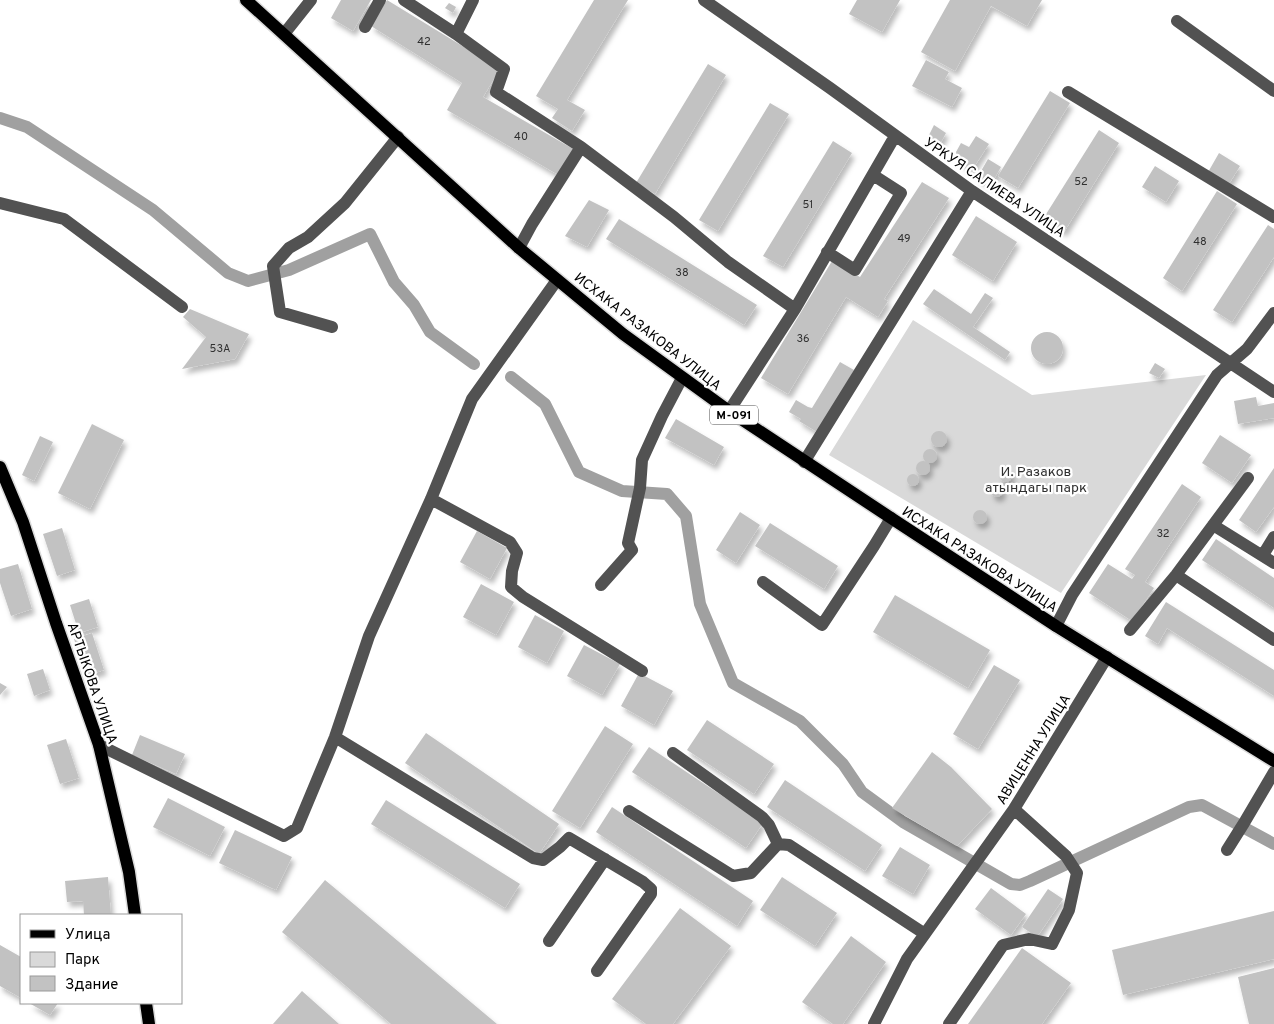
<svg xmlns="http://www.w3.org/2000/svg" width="1274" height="1024" font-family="Overpass,sans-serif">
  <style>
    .green { fill: #d9d9d9 }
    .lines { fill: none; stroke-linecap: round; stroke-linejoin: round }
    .canal { stroke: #a0a0a0; stroke-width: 12 }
    .building { fill: #c2c2c2; filter: url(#shadow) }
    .major-casing { stroke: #dbdbdb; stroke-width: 15 }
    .minor { stroke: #525252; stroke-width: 12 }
    .major { stroke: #000; stroke-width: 12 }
    .labels { text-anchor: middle; stroke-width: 4.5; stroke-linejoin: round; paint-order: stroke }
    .number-label { font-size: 11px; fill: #303030 }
    .shield { fill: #fff; stroke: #4c4c4c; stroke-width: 1 }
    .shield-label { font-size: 12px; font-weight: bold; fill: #000 }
    .street-label { font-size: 14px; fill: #000; stroke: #fff }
    .park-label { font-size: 14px; fill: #303030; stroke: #fff }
  </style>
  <defs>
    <filter id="shadow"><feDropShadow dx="3" dy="5" stdDeviation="2.5" flood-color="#0004"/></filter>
  </defs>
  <rect width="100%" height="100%" fill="#fff"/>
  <path class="green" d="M913 320 1032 395 1206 375 1061 593 829 455Z"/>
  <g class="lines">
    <path class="canal" d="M0 118 27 127 153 210 228 273 248 281 289 270 370 234 394 282 414 305 430 332 474 364
      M511 377 545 404 579 472 622 491 667 494 686 516 700 604 733 683 800 721 843 764 862 792 903 822 1011 884 1020 885 1030 881 1189 807 1202 805 1274 844"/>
  </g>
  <path class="building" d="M341 0H371L353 31 331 18Z
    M387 0 500 69 483 97 575 150 560 176 447 110 462 83 371 26Z
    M594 0H628L567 100 585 110 572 131 552 118 558 109 536 96Z
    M857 0H900L882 32 849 14Z
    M950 0H1042L1027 26 991 6 955 71 921 52Z
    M449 3 456 7 453 13 445 8Z
    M926 60 949 72 945 79 962 88 952 107 912 86Z
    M708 64 726 75 655 194 636 183Z
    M1050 91 1070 103 1018 188 998 176Z
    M770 103 789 114 718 231 699 220Z
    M934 125 946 133 940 144 928 137Z
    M1099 130 1119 143 1064 232 1043 219Z
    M976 136 989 144 972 170 958 161 956 152 961 143 969 147Z
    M833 141 852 153 783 267 763 256Z
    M1219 153 1240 166 1227 187 1207 174Z
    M988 159 1001 167 990 186 977 178Z
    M1155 166 1179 181 1166 202 1142 187Z
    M922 182 949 198 884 299 888 301 878 317 846 297 788 394 761 378 832 261 860 277Z
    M1217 191 1237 204 1182 291 1163 278Z
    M589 200 609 210 587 247 565 236Z
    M976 216 1017 242 993 281 952 255Z
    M619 219 757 305 744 325 606 239Z
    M1268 225 1274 229V257L1232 322 1213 310Z
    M934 289 971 314 985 293 993 298 973 327 1010 352 1005 360 923 304Z
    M190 309 249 334 235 359 182 369 206 337 183 317Z
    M1031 348a16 16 0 1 1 32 0a16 16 0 1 1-32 0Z
    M840 362 854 370 817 432 799 421 801 419 789 412 796 400 808 407 812 408Z
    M1155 363 1165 369 1159 378 1149 373Z
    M1256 397 1258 406 1274 403V418L1238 424 1234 401Z
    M676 419 724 447 714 465 665 438Z
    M92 424 124 440 90 509 58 493Z
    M931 439a8 8 0 1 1 16 0a8 8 0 1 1-16 0Z
    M1220 435 1251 455 1232 483 1202 463Z
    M40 436 53 442 34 481 22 475Z
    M923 456a7 7 0 1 1 14 0a7 7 0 1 1-14 0Z
    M916 468a7 7 0 1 1 14 0a7 7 0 1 1-14 0Z
    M1274 468V507L1256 532 1239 520Z
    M1000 476a6 6 0 1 1 12 0a6 6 0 1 1-12 0Z
    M907 480a6 6 0 1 1 12 0a6 6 0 1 1-12 0Z
    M1182 484 1201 497 1145 582 1154 588 1132 621 1089 593 1108 564 1132 579 1135 575 1125 569Z
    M991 491a6 6 0 1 1 12 0a6 6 0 1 1-12 0Z
    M973 517a7 7 0 1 1 14 0a7 7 0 1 1-14 0Z
    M740 512 760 525 736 563 716 550Z
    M770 523 838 566 824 589 755 546Z
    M62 528 75 570 57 576 43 534Z
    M477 531 507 548 490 579 460 562Z
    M1216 539 1274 578V608L1202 560Z
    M18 564 32 609 11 616 0 583V569Z
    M481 584 514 602 496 635 463 617Z
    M895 595 990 650 968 688 873 632Z
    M89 599 98 627 79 633 70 605Z
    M1166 602 1274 670V696L1167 628 1158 644 1145 636Z
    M535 615 564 631 547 663 518 647Z
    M92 633 104 670 86 676 74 639Z
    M584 645 620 664 602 695 567 676Z
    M994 665 1020 680 978 749 953 734Z
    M43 669 50 690 34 696 27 674Z
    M639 673 673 691 654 725 621 706Z
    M0 683 7 687 0 695Z
    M707 720 774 764 754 794 687 750Z
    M605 726 633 744 580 828 552 811Z
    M426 733 559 824 539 854 405 763Z
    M140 735 185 754 176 774 132 755Z
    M66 739 79 778 60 784 47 745Z
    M649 747 763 823 746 848 632 772Z
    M932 752 951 767 992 809 957 846 892 808Z
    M785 780 882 845 865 871 767 807Z
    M168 798 225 827 210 856 153 827Z
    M386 800 520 884 505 908 371 824Z
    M612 807 753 901 737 926 596 832Z
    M235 830 292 857 276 890 219 863Z
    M900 847 930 865 913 894 882 876Z
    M108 877 111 915H84L83 901 67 902 65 881Z
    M782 877 837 913 815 946 760 910Z
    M325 880 497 1024H391L282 932Z
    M991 888 1026 914 1011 935 975 909Z
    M1048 889 1063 899 1037 937 1022 927Z
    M680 908 731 946 673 1024H646L612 999Z
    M1274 911V959L1123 995 1112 950Z
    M851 936 886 962 843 1024H833L802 1002Z
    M0 945 21 957V998L0 986Z
    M1022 948 1071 983 1042 1024H968Z
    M1274 968V1024H1249L1238 977Z
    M302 991 339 1024H273Z
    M29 1003H58L50 1015Z"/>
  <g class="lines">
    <defs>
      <path id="major" d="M246 0 519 248 623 334 729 411 891 518 1056 626 1274 761
        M0 467 23 522 56 623 99 745 129 872 135 915
        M146 1003 149 1024"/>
    </defs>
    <use href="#major" class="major-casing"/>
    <path class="minor" d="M404 0 456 34 504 69 496 92 581 147 674 217 728 262 795 309
      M704 0 830 88 972 191 1274 392
      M1177 21 1274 91
      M365 27 380 0
      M284 34 311 0
      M456 34 473 0
      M1068 92 1274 217
      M0 203 64 219 182 307
      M519 248 532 224 581 147
      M827 252 855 270 901 193 873 175
      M332 327 280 312 273 266 289 248 308 237 345 203 398 137
      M729 411 795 309 895 136
      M804 462 972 191
      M431 499 510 542 517 553 512 571 511 587 523 597 642 671
      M1213 525 1274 563
      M1263 555 1274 537
      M1176 575 1274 640
      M763 582 822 625 874 546 891 518
      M601 585 632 550 628 543 640 488 642 460 662 416 682 378
      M1056 626 1072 595 1217 375 1247 349 1274 313
      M1130 630 1176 575 1248 478
      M335 737 533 858 543 860 560 847 569 838 643 882 651 889V894L597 971
      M99 745 284 836 297 828 335 737 369 636 431 499 472 399 557 280
      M673 753 762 817 769 825 778 844
      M629 811 733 876 751 873 778 844 789 845 925 934
      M1227 850 1244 823 1274 772
      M549 941 605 859
      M874 1024 907 959 1014 809 1107 657
      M949 1024 1003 945 1029 939 1052 944 1069 910 1077 873 1066 856 1014 809"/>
    <use href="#major" class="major"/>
  </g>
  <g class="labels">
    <g class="number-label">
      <text x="424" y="45">42</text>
      <text x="521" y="140">40</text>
      <text x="1081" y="185">52</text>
      <text x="808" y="208">51</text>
      <text x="904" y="242">49</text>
      <text x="1200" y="245">48</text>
      <text x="682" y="276">38</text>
      <text x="803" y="342">36</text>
      <text x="220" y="352">53A</text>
      <text x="1163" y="537">32</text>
    </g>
    <rect class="shield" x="710" y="405.5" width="48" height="19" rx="4"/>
    <g class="shield-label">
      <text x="734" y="419">М-091</text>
    </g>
    <g class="street-label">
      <text transform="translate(995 187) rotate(34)" y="5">УРКУЯ САЛИЕВА УЛИЦА</text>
      <text transform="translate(648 331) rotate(38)" y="5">ИСХАКА РАЗАКОВА УЛИЦА</text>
      <text transform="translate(980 559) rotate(33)" y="5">ИСХАКА РАЗАКОВА УЛИЦА</text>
      <text transform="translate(93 683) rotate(71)" y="5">АРТЫКОВА УЛИЦА</text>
      <text transform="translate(1033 749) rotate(-58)" y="5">АВИЦЕННА УЛИЦА</text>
    </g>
    <g class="park-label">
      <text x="1036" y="476">И. Разаков<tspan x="1036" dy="16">атындагы парк</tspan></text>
    </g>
  </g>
  <rect x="20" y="914" width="162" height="90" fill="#ffffff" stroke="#999999"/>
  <rect x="30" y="930" width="25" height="8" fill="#000000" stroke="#999999"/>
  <text x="65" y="939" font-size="15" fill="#000000">Улица</text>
  <rect x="30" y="952" width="25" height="15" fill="#d9d9d9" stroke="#999999"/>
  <text x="65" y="964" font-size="15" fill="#000000">Парк</text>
  <rect x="30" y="976" width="25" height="15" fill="#c2c2c2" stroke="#999999"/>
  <text x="65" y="989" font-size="15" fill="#000000">Здание</text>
</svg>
